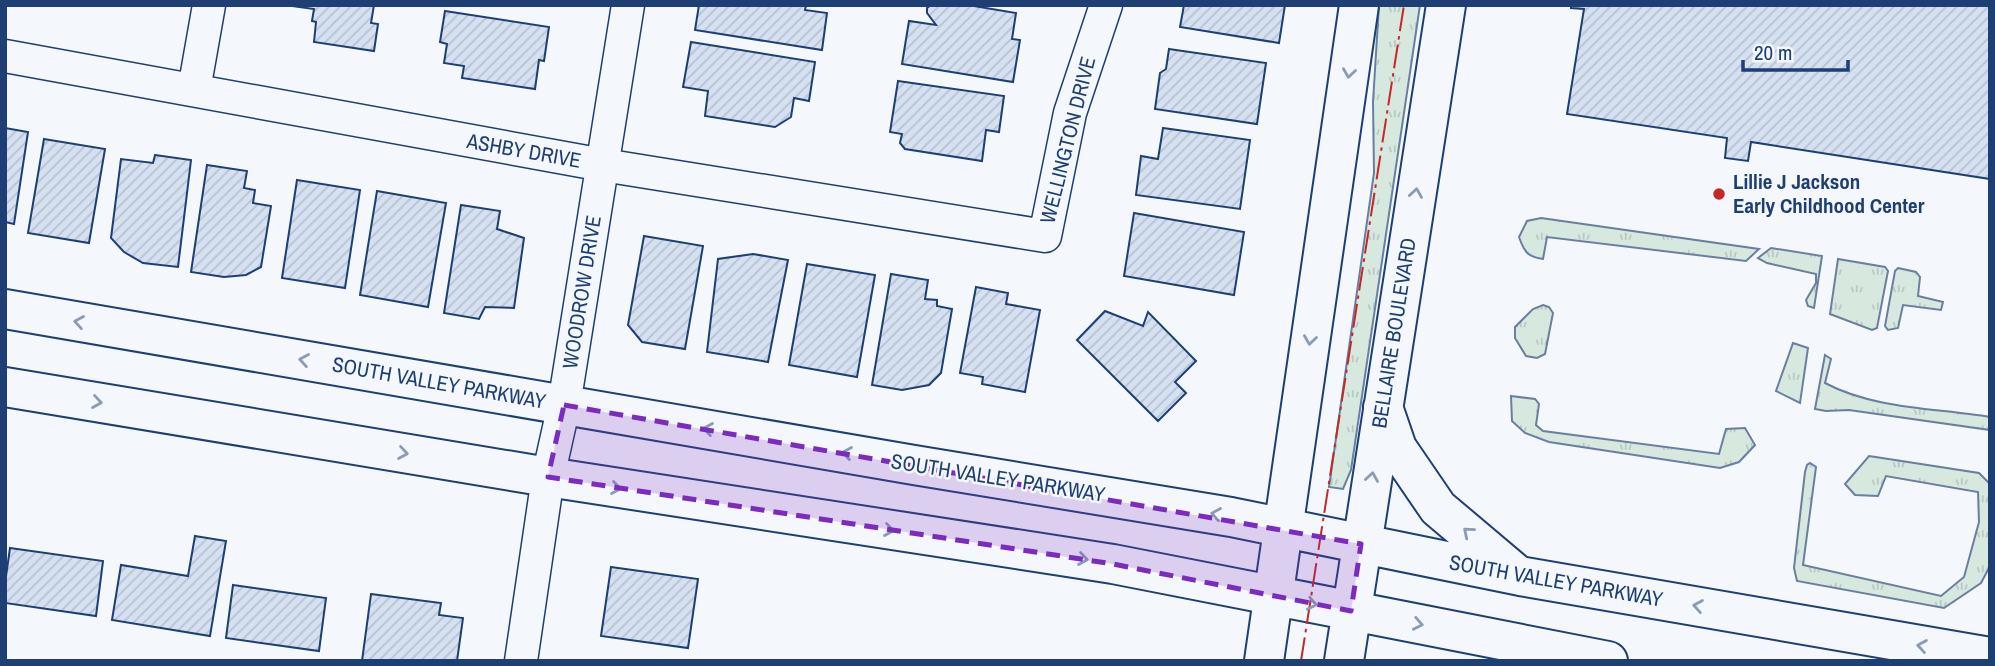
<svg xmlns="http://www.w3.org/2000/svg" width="1995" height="666" font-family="'Archivo Narrow',sans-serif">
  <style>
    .grass { fill: url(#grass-tufts); stroke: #687fa3; stroke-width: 2 }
    .building { fill: url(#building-hatch); stroke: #1d3f73; stroke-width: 2 }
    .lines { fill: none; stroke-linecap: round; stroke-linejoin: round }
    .minor-casing { stroke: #1d3f73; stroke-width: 35 }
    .secondary-casing { stroke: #1d3f73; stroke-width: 42 }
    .minor { stroke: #f4f7fb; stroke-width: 32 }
    .secondary { stroke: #f4f7fb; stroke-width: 38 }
    .power { stroke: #c62828; stroke-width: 2; stroke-dasharray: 24 5 3.5 5; stroke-linecap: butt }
    .oneway { stroke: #889bb7 }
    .marked { fill: #7b2cbf; fill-opacity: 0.2; stroke: #7b2cbf; stroke-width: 5; stroke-dasharray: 14 9; stroke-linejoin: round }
    .poi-dot { fill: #c62828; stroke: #f4f7fb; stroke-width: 2.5 }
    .labels { text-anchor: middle; stroke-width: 5; stroke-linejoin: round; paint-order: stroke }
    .street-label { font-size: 21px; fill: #1d3f73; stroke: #f4f7fb }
    .poi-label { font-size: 21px; font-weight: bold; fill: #1d3f73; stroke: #f4f7fb; text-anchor: start }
  </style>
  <defs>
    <pattern id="grass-tufts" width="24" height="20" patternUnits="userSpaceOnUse" patternTransform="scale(1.75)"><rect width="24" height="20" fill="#d7e8df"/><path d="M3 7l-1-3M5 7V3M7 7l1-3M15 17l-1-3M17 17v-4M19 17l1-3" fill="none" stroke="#b8c8c3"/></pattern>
    <pattern id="building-hatch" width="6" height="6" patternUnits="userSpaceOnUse" patternTransform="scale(1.75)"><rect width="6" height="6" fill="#d5e0f0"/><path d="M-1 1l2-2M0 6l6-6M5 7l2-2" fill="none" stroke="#b6c1d1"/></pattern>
  </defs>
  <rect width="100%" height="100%" fill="#f4f7fb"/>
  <path class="grass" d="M1379 5H1420L1351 470 1343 489 1329 487 1374 173 1373 102Z
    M1541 218 1759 249 1746 261 1547 237 1543 259C1527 257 1524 251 1519 237L1527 221Z
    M1771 248 1822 256 1814 308 1808 306 1806 300 1816 283V274L1767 263 1758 258Z
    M1838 259 1885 267 1888 271 1877 328 1872 330 1830 314Z
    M1898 268 1916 272 1920 277 1918 296 1943 302 1941 310 1903 305 1898 328 1888 330 1885 326 1895 271Z
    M1543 305 1549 307 1553 313 1545 354 1537 358 1526 356 1515 338V327L1533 309Z
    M1793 343 1808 348 1800 403 1776 391Z
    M1825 355 1831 359 1825 383C1874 409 1935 408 1990 417V430L1849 410 1826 411 1815 409Z
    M1511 396 1535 399 1539 404 1536 425 1543 431 1719 454 1726 429 1745 428 1755 445 1739 462 1720 468 1549 442 1525 433 1512 421Z
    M1869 456 1979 473 1990 484V566L1981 583 1944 608 1797 581 1794 568 1805 472 1807 465 1810 463 1816 467 1803 565 1941 596 1964 577 1979 522 1978 492 1886 476 1878 496 1855 495 1845 484Z"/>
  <path class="building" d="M285 5H374L371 23 378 24 374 51 314 42 316 22 312 21 314 9Z
    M699 5H806L805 10 827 13 822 50 695 30Z
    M931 5H968L1016 13 1012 39 1020 40 1013 82 902 64 909 21 936 25 927 13V8Z
    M1184 5H1285L1279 43 1180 27Z
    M1571 5H1990V179L1751 142 1748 161 1725 158 1727 138 1567 114 1584 9 1571 8Z
    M445 11 549 27 544 61 539 60 535 89 462 78 464 66 444 63 447 44 440 42Z
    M691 42 815 62 809 101 794 98 791 117 775 127 705 116 708 91 683 87Z
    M1169 49 1266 63 1257 124 1155 109 1160 73 1166 69Z
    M898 81 1004 96 999 132 986 130 982 161 905 149 900 143 902 134 890 132Z
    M5 128 28 132 14 224 5 222Z
    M1163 128 1250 140 1240 209 1136 195 1141 156 1158 159Z
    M44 139 105 149 89 243 28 233Z
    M155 155 191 160 178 267 143 263 124 252 111 238 121 159 153 163Z
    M207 165 247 171 244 188 255 190 253 203 271 206 261 267 246 275 224 277 191 272Z
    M297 180 360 190 345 288 282 278Z
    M377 191 446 203 428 307 360 295Z
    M461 205 500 211 497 229 524 238 514 308 485 307 479 319 444 313Z
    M1134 213 1244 232 1234 295 1124 276Z
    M644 236 703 246 685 349 642 342 628 325Z
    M753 254 788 260 768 362 707 352 718 259Z
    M807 264 875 275 857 377 789 365Z
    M891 274 928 280 925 299 937 300V306L952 309 941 373 929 385 902 390 872 385Z
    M976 287 1008 293 1006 304 1040 310 1025 392 982 384 983 377 960 373Z
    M1105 311 1143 326 1148 312 1196 361 1175 382 1186 393 1158 421 1077 340Z
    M195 536 226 541 210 636 112 620 121 565 188 576Z
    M10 548 103 561 96 616 5 603V583Z
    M611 567 698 579 688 648 601 636Z
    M233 585 326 598 319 651 226 638Z
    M371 594 441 603 439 615 463 618 457 661H362Z"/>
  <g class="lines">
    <defs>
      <path id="minor" d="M5 56 603 165 1045 236 1070 113 1106 5
        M194 90 209 5
        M521 661 548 477 564 405 628 5"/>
      <path id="secondary" d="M5 309 914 465 1231 517 1520 576 1990 657
        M5 387 548 477 1113 564 1608 661
        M1383 407 1397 448 1438 508 1515 573
        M1264 661 1359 5
        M1344 661 1446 5"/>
    </defs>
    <use href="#minor" class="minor-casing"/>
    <use href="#secondary" class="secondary-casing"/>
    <use href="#minor" class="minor"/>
    <use href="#secondary" class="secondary"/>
    <path class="power" d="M1301 661 1404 5"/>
  </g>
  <defs><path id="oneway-chevron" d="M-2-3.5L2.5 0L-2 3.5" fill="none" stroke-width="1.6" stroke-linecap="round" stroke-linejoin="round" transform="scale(1.75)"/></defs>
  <g class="oneway">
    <use href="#oneway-chevron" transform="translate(1349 73) rotate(98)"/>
    <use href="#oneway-chevron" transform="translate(1416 193) rotate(-81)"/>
    <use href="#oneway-chevron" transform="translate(79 322) rotate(-170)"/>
    <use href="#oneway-chevron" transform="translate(1310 340) rotate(98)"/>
    <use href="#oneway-chevron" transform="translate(304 360) rotate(-170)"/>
    <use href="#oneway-chevron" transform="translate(97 402) rotate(9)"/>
    <use href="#oneway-chevron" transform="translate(708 429) rotate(-170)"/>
    <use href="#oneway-chevron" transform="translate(403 453) rotate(9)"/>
    <use href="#oneway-chevron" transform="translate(847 453) rotate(-170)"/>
    <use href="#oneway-chevron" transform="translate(1372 477) rotate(-81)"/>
    <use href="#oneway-chevron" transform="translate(616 488) rotate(9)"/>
    <use href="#oneway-chevron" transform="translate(1216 514) rotate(-170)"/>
    <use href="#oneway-chevron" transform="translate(889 530) rotate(9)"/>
    <use href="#oneway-chevron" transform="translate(1468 532) rotate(-140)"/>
    <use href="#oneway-chevron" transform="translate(1083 559) rotate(9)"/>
    <use href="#oneway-chevron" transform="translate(1312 604) rotate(11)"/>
    <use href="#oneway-chevron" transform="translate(1698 606) rotate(-170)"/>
    <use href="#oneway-chevron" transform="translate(1418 624) rotate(11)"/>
    <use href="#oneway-chevron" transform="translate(1922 646) rotate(-171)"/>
  </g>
  <path class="marked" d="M564 405 1361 544 1351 611 1113 564 548 477Z"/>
  <circle class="poi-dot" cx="1719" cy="194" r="7"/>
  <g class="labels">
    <g class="street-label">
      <text transform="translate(1068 140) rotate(-76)" y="7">WELLINGTON DRIVE</text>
      <text transform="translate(524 151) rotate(10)" y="7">ASHBY DRIVE</text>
      <text transform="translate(582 292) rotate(-81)" y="7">WOODROW DRIVE</text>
      <text transform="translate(1394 333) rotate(-81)" y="7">BELLAIRE BOULEVARD</text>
      <text transform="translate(439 383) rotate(10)" y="7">SOUTH VALLEY PARKWAY</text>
      <text transform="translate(998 478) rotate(9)" y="7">SOUTH VALLEY PARKWAY</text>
      <text transform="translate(1556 581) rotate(10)" y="7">SOUTH VALLEY PARKWAY</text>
    </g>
    <g class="poi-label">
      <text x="1733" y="189">Lillie J Jackson<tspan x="1733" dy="24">Early Childhood Center</tspan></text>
    </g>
  </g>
  <rect width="1995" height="666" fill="none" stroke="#1d3f73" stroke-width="14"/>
  <path d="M1743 60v10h105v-10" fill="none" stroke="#1d3f73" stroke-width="3.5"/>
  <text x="1754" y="60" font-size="21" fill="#1d3f73" stroke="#f4f7fb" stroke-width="5" paint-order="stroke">20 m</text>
</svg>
